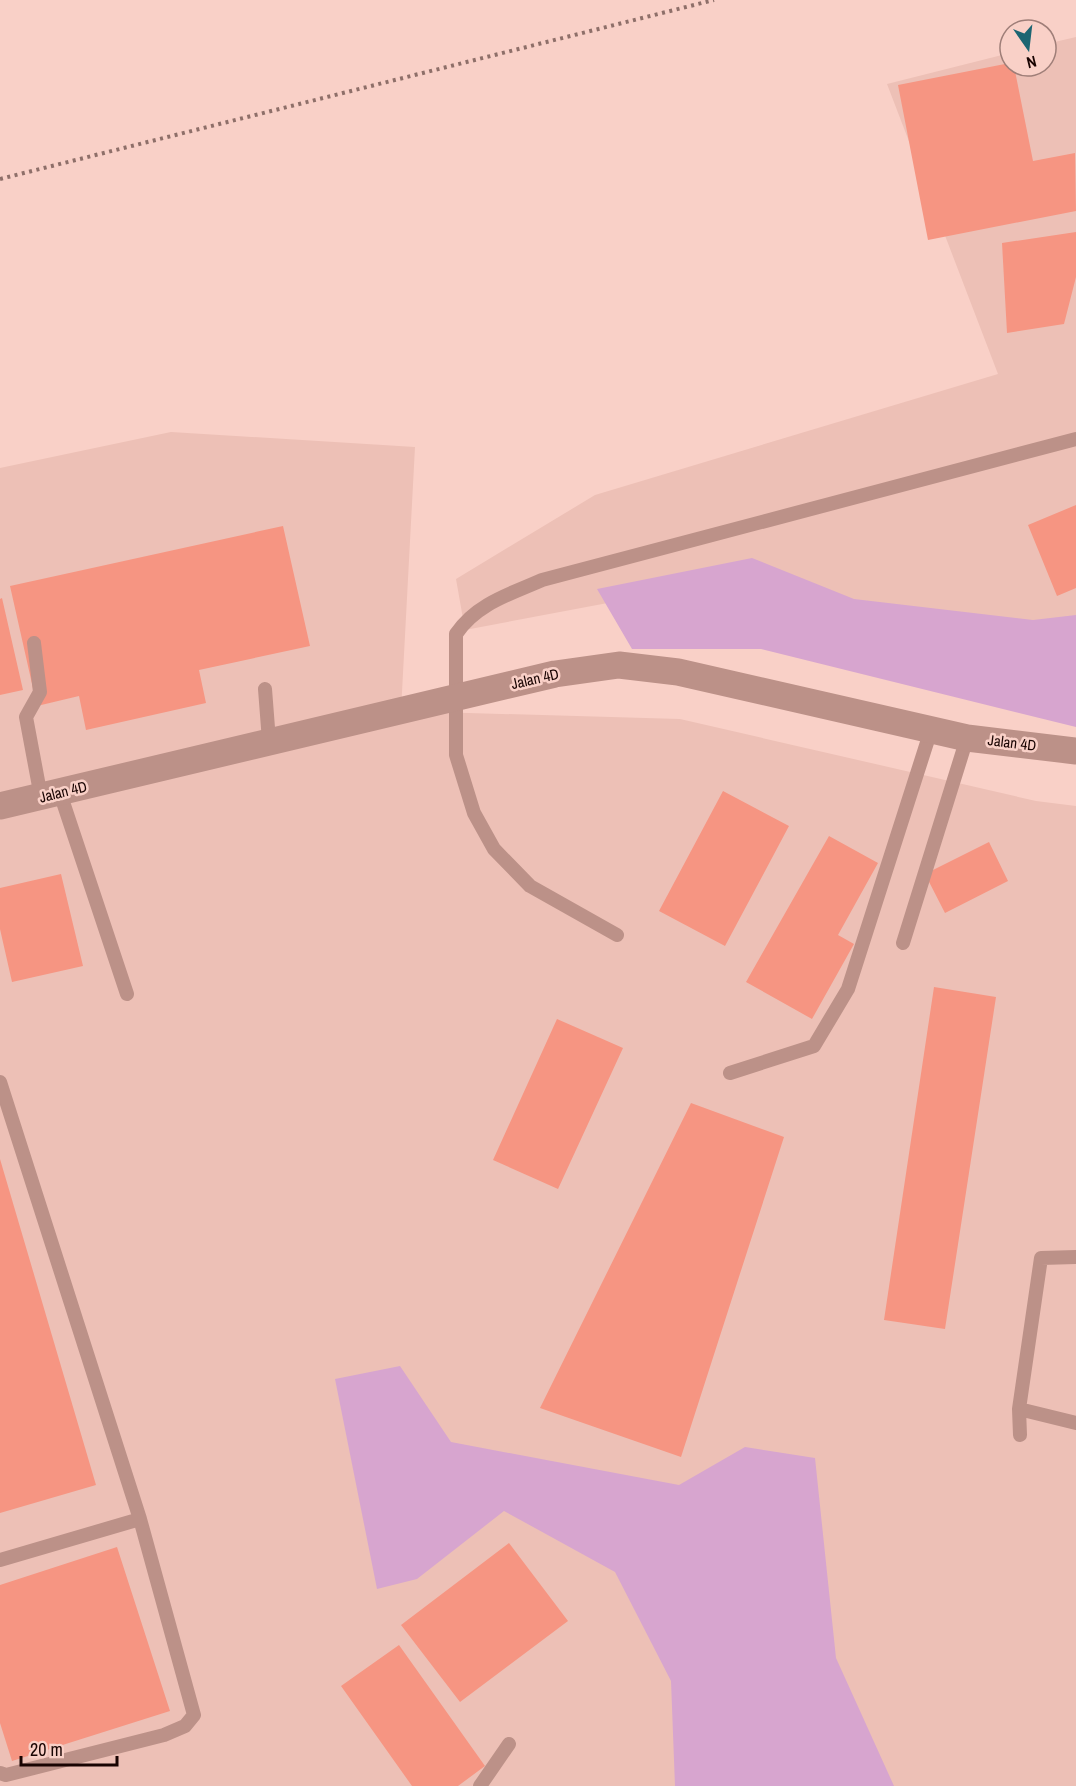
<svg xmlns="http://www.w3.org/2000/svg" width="1076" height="1786" font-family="'Archivo Narrow',sans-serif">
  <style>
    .built { fill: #edc0b6 }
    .green { fill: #d7a5cf }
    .building { fill: #f69582 }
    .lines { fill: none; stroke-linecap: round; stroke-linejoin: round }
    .path { stroke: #8e6f69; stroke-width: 4; stroke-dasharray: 3 4.5; stroke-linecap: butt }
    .lane { stroke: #bc9188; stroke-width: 14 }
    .street { stroke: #bc9188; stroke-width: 27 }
    .labels { text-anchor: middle; stroke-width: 5; stroke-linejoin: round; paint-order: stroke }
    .street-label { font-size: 15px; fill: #190402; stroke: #f9d0c7 }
  </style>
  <rect width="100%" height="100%" fill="#f9d0c7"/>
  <path class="built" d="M1076 37V675L613 602 465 630 456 579 595 495 998 374 887 84 1010 53V66H1046V44Z
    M171 432 415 447 401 711 680 719 1036 801 1076 806V1786H0V468Z"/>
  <path class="green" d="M752 558 854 599 1033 620 1076 615V727L761 649H632L597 589Z
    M400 1366 451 1442 679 1485 745 1447 815 1458 836 1658 894 1786H675L671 1681 615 1572 504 1511 417 1579 377 1589 335 1379Z"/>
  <path class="building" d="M1010 63V66H1014L1033 161 1075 153 1076 211 928 240 898 85Z
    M1076 232V277L1064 324 1007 333 1002 243Z
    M1076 505V588L1057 596 1028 525Z
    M283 526 310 646 199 670 206 703 86 730 79 696 37 706 10 586Z
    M2 598 23 690 0 695V599Z
    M723 791 789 826 725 946 659 911Z
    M829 836 878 863 838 935 854 944 812 1019 746 982Z
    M989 842 1008 881 945 913 925 874Z
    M61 874 83 966 12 982 0 929V888Z
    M934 987 996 997 945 1329 884 1320Z
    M557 1019 623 1048 558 1189 493 1160Z
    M691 1103 784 1137 681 1457 540 1408Z
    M0 1159 96 1485 0 1513Z
    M509 1543 568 1621 460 1702 401 1625Z
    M117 1547 170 1711 12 1761 0 1723V1585Z
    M399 1645 485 1766 458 1786H412L341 1686Z"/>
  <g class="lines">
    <path class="path" d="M0 179 714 0"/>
    <path class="lane" d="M34 643 40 692 26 717 41 797
      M265 689 269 741
      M60 793 127 994
      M617 935 530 886 494 849 474 813 456 755V634C476 604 510 594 542 580L1076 439
      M903 943 967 738
      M730 1073 814 1046 848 989 931 730
      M0 1082 140 1519 194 1715 185 1726 164 1735 6 1775 0 1773
      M1019 1409 1076 1423
      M1020 1435 1019 1409 1041 1258 1076 1257
      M0 1560 140 1519
      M480 1786 509 1744"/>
    <path class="street" d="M0 806 555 674 619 665 678 672 967 738 1076 751"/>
  </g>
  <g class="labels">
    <g class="street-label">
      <text transform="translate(535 679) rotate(-13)" y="5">Jalan 4D</text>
      <text transform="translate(1012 743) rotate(7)" y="5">Jalan 4D</text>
      <text transform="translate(63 792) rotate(-14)" y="5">Jalan 4D</text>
    </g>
  </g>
  <g transform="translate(1028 48) rotate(166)"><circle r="28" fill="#f9d0c7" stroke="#9f7e78" stroke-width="1.5"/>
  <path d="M0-4.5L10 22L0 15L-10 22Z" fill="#1c6572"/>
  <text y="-9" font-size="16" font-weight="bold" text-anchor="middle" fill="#190402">N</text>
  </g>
  <path d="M21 1756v9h96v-9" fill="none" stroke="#190402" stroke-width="3"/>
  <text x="30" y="1756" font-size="18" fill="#190402" stroke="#f9d0c7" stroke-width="4.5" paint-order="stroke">20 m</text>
</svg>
